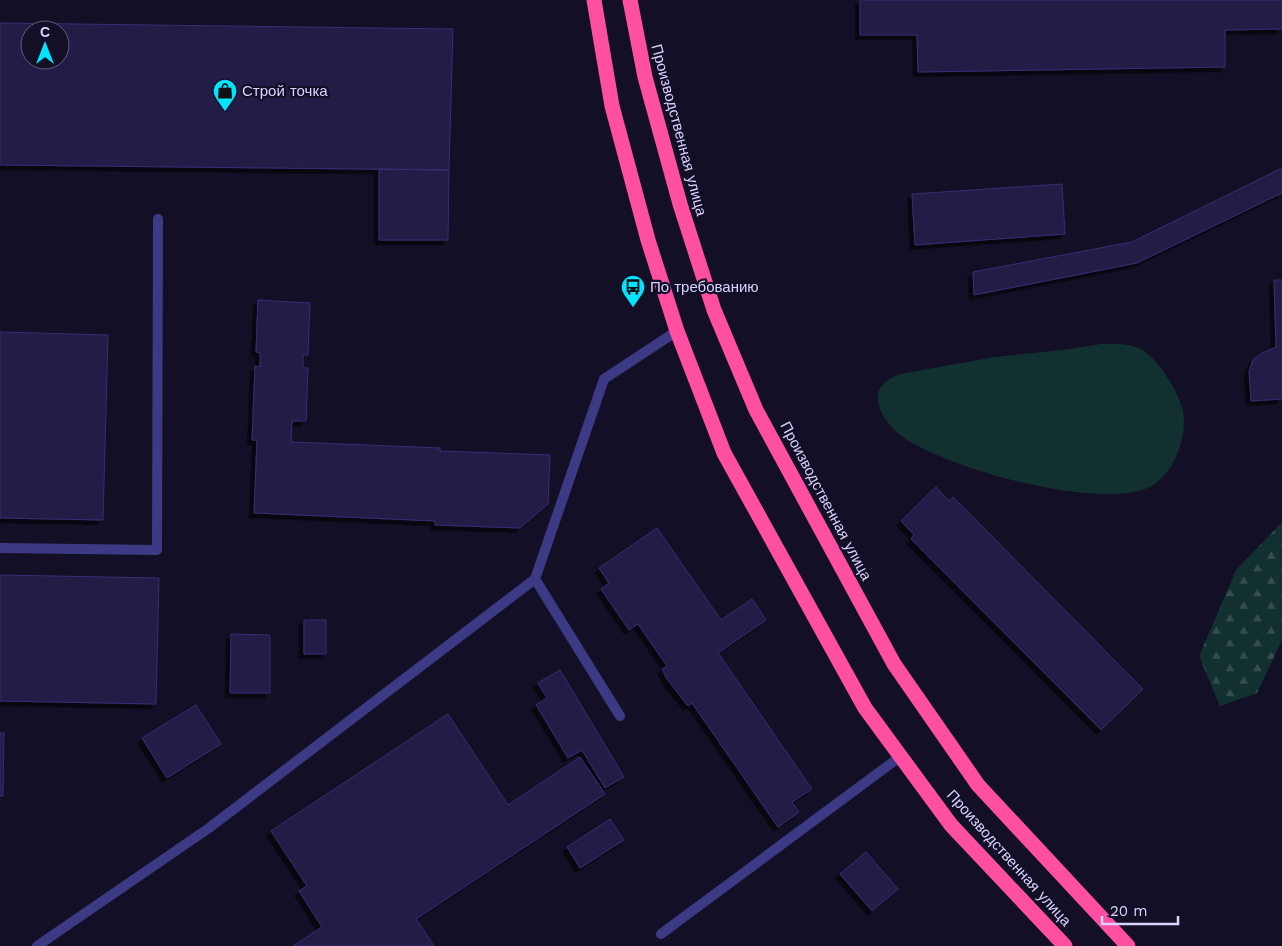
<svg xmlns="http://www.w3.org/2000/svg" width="1282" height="946" font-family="'Work Sans',sans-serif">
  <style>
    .green { fill: #12302f }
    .forest { fill: url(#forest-firs) }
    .building { fill: #241b47; stroke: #3b2d73; fill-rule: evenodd; filter: url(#shadow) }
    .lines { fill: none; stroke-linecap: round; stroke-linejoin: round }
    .lane { stroke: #3d3a85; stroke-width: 10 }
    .highway { stroke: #ff4fa3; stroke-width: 15 }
    .labels { text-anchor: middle; stroke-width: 4.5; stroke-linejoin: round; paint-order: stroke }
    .poi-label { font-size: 15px; fill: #d9d4ff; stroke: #130f26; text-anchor: start }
    .street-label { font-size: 15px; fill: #d9d4ff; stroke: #130f26 }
  </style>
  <defs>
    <pattern id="forest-firs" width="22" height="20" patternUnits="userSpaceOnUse" patternTransform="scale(1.25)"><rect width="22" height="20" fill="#12302f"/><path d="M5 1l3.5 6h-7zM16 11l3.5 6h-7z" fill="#344d4e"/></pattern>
    <filter id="shadow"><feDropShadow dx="-4.5" dy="4.5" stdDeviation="0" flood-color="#0009"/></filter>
  </defs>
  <rect width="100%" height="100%" fill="#130f26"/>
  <path class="green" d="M1101 344C1114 344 1127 343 1139 348 1157 356 1179 392 1183 411 1186 428 1182 444 1175 459 1170 470 1161 481 1150 487 1099 511 948 469 903 437 887 426 866 398 886 381 890 378 896 376 900 374L995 357 1062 350Z"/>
  <path class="forest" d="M1282 522V640L1257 693 1220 706 1199 656 1236 570Z"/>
  <path class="building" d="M860 0H1282V29L1225 30V67L918 72 917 35H860Z
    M0 23 453 29 449 170 0 165ZM30 30H60V60H30Z
    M1282 168V193L1137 263 974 295 973 272 1132 242Z
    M379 169 449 170 448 240H379Z
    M1062 184 1065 234 915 245 912 194Z
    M1274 280H1282V399L1251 401 1249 371 1253 360 1262 353 1276 347Z
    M258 300 310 303 308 355H303V368H308L306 421H292L291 442 440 448V451L550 455 548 504 520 528 435 525V521L254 513 257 440H252L255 366 260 367V353L256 352Z
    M0 332 108 335 103 520 0 518Z
    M936 487 949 501 953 497 1143 689 1101 730 911 539 914 535 901 521Z
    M657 528 721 620 752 599 766 620 718 653 812 789 792 802 799 812 778 827 692 703 688 706 667 679 662 669 667 666 638 624 629 630 601 589 609 583 599 568Z
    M0 575 159 578 156 704 0 701Z
    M304 620H326V654H304Z
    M231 634 270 635V693H230Z
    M560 670 624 777 605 788 582 750 568 758 536 705 547 698 538 683Z
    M196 705 221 744 167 778 142 738Z
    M448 714 508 805 580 757 605 794 416 919 434 946H293L322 927 299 891 307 886 271 831Z
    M0 733H4L3 796H0Z
    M610 819 624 840 580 868 567 847Z
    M866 852 898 889 872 911 840 874Z"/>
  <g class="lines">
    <path class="lane" d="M0 548 157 550 158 219
      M535 579 620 716
      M661 934 901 756
      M37 946 209 828 535 579 604 379 677 331"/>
    <path class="highway" d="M594 0 612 106 648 240 677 331 724 453 865 708 951 825 1065 946
      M630 0 645 77 680 204 714 310 756 410 894 664 978 785 1128 946"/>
  </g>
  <defs>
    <symbol id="shop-pin" viewBox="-11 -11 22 30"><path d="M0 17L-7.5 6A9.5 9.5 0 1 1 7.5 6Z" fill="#00e5ff" stroke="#130f26"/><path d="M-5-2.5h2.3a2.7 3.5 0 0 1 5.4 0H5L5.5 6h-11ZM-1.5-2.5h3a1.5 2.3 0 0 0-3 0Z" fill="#111"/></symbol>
    <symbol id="bus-pin" viewBox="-11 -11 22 30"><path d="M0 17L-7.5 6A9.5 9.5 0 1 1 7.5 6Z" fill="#00e5ff" stroke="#130f26"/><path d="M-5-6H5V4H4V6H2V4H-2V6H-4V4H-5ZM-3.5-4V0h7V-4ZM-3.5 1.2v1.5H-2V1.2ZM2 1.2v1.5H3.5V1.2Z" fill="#111"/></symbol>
  </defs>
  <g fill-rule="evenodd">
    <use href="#shop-pin" x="211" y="77" width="28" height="38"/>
    <use href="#bus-pin" x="619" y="273" width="28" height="38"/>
  </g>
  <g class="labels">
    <g class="poi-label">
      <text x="242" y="96">Строй точка</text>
      <text x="650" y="292">По требованию</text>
    </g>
    <g class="street-label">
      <text transform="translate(679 130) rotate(75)" y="5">Производственная улица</text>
      <text transform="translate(826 501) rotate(62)" y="5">Производственная улица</text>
      <text transform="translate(1009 858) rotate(48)" y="5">Производственная улица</text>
    </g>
  </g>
  <g transform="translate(45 45)"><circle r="24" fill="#130f26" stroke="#625e7d"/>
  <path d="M0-4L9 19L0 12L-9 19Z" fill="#00e5ff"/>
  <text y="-8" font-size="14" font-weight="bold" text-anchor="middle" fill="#d9d4ff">С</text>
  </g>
  <path d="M1102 916v8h76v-8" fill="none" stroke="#d9d4ff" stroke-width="2.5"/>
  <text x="1110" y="916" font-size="15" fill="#d9d4ff" stroke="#130f26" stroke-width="4" paint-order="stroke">20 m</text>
</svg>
